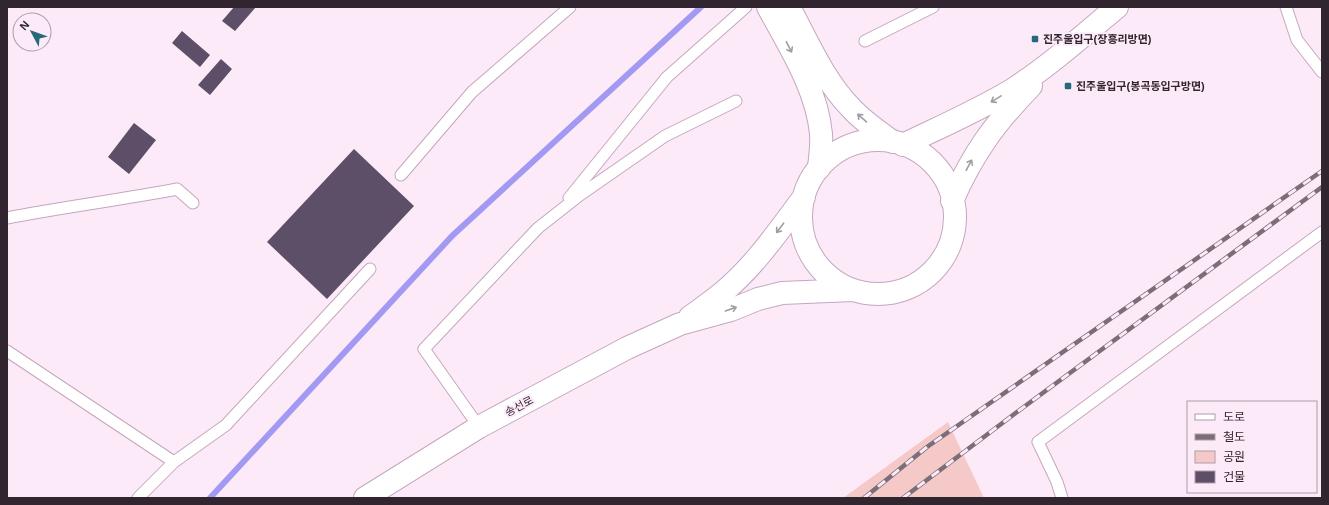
<svg xmlns="http://www.w3.org/2000/svg" width="1329" height="505" font-family="Helvetica,'Noto Sans KR',sans-serif">
  <style>
    .green { fill: #f4c9c8 }
    .lines { fill: none; stroke-linecap: round; stroke-linejoin: round }
    .stream { stroke: #a299f2; stroke-width: 6 }
    .building { fill: #5e4f69 }
    .lane-casing { stroke: #c4a7be; stroke-width: 13 }
    .secondary-casing { stroke: #c4a7be; stroke-width: 24 }
    .highway-casing { stroke: #c4a7be; stroke-width: 24 }
    .lane { stroke: #fff; stroke-width: 11 }
    .secondary { stroke: #fff; stroke-width: 22 }
    .highway { stroke: #fff; stroke-width: 22 }
    .rail-casing { stroke: #7c6e79; stroke-width: 4.5 }
    .rail { stroke: #fdeaf9; stroke-width: 3; stroke-dasharray: 9; stroke-linecap: butt }
    .oneway { stroke: #a29da1 }
    .poi-dot { fill: #25697a; stroke: #fdeaf9; stroke-width: 1.5 }
    .labels { text-anchor: middle; stroke-width: 4; stroke-linejoin: round; paint-order: stroke }
    .poi-label { font-size: 11px; font-weight: bold; fill: #31262f; stroke: #fdeaf9; text-anchor: start }
    .street-label { font-size: 11px; fill: #31262f; stroke: #fdeaf9 }
  </style>
  <rect width="100%" height="100%" fill="#fdeaf9"/>
  <path class="green" d="M948 422 984 498H843Z"/>
  <g class="lines">
    <path class="stream" d="M210 498 452 236 701 7"/>
  </g>
  <path class="building" d="M234 7H256L235 31 222 21Z
    M182 31 210 55 200 67 172 43Z
    M221 59 232 69 210 95 198 85Z
    M134 123 156 140 129 174 108 157Z
    M354 149 414 206 327 299 267 242Z"/>
  <g class="lines">
    <defs>
      <path id="lane" d="M1286 7 1297 40 1322 72
        M865 41 933 7
        M401 175 472 92 570 7
        M569 198 667 77 746 7
        M7 218C63 207 120 200 177 189L193 203
        M7 351 174 462 226 425 370 269
        M479 427 424 349 538 228 580 195 665 136 736 101
        M138 498 174 462
        M1062 498 1057 482 1038 442 1322 232"/>
      <path id="secondary" d="M801 217a77 77 0 1 1 154 0a77 77 0 1 1-154 0Z
        M903 145C940 127 977 111 1012 90 1049 66 1084 35 1117 7
        M952 201C973 153 995 123 1031 86
        M690 317C701 309 712 301 722 293 755 266 779 230 804 197
        M365 498 479 427 627 348 680 324 731 310 758 299 782 293 853 290"/>
      <path id="highway" d="M768 7C789 46 817 89 821 134 822 145 820 157 819 168
        M789 7C808 42 824 81 852 109 864 122 879 132 893 142"/>
    </defs>
    <use href="#lane" class="lane-casing"/>
    <use href="#secondary" class="secondary-casing"/>
    <use href="#highway" class="highway-casing"/>
    <use href="#lane" class="lane"/>
    <use href="#secondary" class="secondary"/>
    <use href="#highway" class="highway"/>
    <defs>
      <path id="rail" d="M864 498 927 447 1322 171
        M903 498 1017 412 1322 187"/>
    </defs>
    <use href="#rail" class="rail-casing"/>
    <use href="#rail" class="rail"/>
  </g>
  <defs><path id="oneway-shaft" d="M-6 0H5M1.5-3L5.5 0L1.5 3" fill="none" stroke-width="1.6" stroke-linecap="round" stroke-linejoin="round"/></defs>
  <g class="oneway">
    <use href="#oneway-shaft" transform="translate(789 47) rotate(63)"/>
    <use href="#oneway-shaft" transform="translate(996 99) rotate(149)"/>
    <use href="#oneway-shaft" transform="translate(862 118) rotate(-139)"/>
    <use href="#oneway-shaft" transform="translate(969 165) rotate(-62)"/>
    <use href="#oneway-shaft" transform="translate(780 228) rotate(127)"/>
    <use href="#oneway-shaft" transform="translate(731 309) rotate(-19)"/>
  </g>
  <g class="poi-dot">
    <rect x="1031" y="35" width="8" height="8" rx="2"/>
    <rect x="1064" y="82" width="8" height="8" rx="2"/>
  </g>
  <g class="labels">
    <g class="poi-label">
      <text x="1043" y="43">진주울입구(장흥리방면)</text>
      <text x="1076" y="90">진주울입구(봉곡동입구방면)</text>
    </g>
    <g class="street-label">
      <text transform="translate(519 406) rotate(-28)" y="4">송선로</text>
    </g>
  </g>
  <rect width="1329" height="505" fill="none" stroke="#31262f" stroke-width="16"/>
  <rect x="1187" y="401" width="130" height="92" fill="#fdeaf9" stroke="#ab9ca8"/>
  <rect x="1195" y="414" width="20" height="6" fill="#ffffff" stroke="#ab9ca8"/>
  <text x="1223" y="421" font-size="12" fill="#31262f">도로</text>
  <rect x="1195" y="434" width="20" height="6" fill="#7c6e79" stroke="#ab9ca8"/>
  <text x="1223" y="441" font-size="12" fill="#31262f">철도</text>
  <rect x="1195" y="451" width="20" height="12" fill="#f4c9c8" stroke="#ab9ca8"/>
  <text x="1223" y="461" font-size="12" fill="#31262f">공원</text>
  <rect x="1195" y="471" width="20" height="12" fill="#5e4f69" stroke="#ab9ca8"/>
  <text x="1223" y="481" font-size="12" fill="#31262f">건물</text>
  <g transform="translate(32 32) rotate(311)"><circle r="19" fill="#fdeaf9" stroke="#ab9ca8"/>
  <path d="M0-3L7 15L0 10L-7 15Z" fill="#25697a"/>
  <text y="-6" font-size="11" font-weight="bold" text-anchor="middle" fill="#31262f">N</text>
  </g>
</svg>
